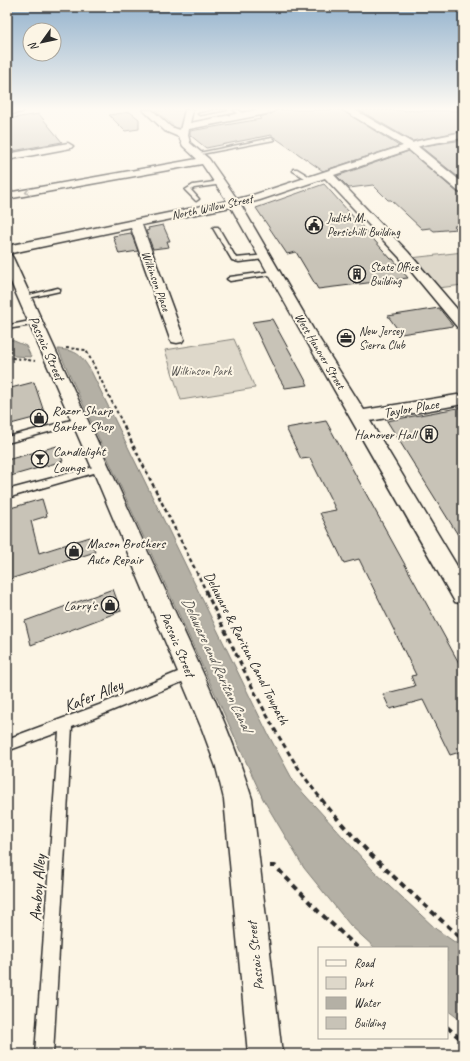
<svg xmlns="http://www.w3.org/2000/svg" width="470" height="1061" font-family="Caveat,sans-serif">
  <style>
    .green { fill: #ded8ca; stroke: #84827a }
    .water { fill: #b4b0a5; stroke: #7d7b74 }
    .building { fill: #c8c3b7; stroke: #2b2b2b }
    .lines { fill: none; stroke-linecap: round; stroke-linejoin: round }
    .service-casing { stroke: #2b2b2b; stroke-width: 3 }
    .minor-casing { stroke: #2b2b2b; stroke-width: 3 }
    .tertiary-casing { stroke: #2b2b2b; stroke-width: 3 }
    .primary-casing { stroke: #2b2b2b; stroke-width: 3 }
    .path-far3 { stroke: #2b2b2b; stroke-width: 2; stroke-dasharray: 3 2.5; stroke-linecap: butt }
    .path-far2 { stroke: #2b2b2b; stroke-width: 2.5; stroke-dasharray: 4 3; stroke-linecap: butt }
    .path-far1 { stroke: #2b2b2b; stroke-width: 3; stroke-dasharray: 5 3.5; stroke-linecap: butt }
    .path { stroke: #2b2b2b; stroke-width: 4; stroke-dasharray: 6 4.5; stroke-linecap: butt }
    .service { fill: #fcf5e5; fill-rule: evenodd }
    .minor { fill: #fcf5e5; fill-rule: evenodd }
    .tertiary { fill: #fcf5e5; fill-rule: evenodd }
    .primary { fill: #fcf5e5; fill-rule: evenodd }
    .oneway { stroke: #949088 }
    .labels { text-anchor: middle; stroke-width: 4; stroke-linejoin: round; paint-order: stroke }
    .far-street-label { font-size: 12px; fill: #2b2b2b; stroke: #fcf5e5 }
    .far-poi-label { font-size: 12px; fill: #2b2b2b; stroke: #fcf5e5; text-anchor: start }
    .far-park-label { font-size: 12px; fill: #585653; stroke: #fcf5e5 }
    .street-label { font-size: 14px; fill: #2b2b2b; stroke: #fcf5e5 }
    .poi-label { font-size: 14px; fill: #2b2b2b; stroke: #fcf5e5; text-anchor: start }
    .water-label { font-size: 15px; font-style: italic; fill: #545350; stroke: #fcf5e5 }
    .near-street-label { font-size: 17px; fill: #2b2b2b; stroke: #fcf5e5 }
  </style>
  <rect width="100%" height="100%" fill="#fcf5e5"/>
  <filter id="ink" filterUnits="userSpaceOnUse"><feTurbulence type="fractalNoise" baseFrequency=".025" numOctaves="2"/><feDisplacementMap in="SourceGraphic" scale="8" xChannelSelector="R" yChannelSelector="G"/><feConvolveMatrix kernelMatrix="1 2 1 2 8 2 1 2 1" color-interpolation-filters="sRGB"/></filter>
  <g filter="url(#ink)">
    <path class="green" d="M155 110H184L180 131 175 130V127Z
      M463 252V285L438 288 411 258Z
      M234 339 255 388 181 400 165 350Z"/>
    <path class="water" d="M7 338 26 346 31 357 15 356 7 351Z
      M58 349C78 351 80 354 91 371L268 734 295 784 373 870 436 929 463 948V1022L447 1010V948H375L350 925 304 868 263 799Z"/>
    <path class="building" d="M276 110H342L399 146 323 171 271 135 206 148 190 135V131L261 119 259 117 271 114Z
      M359 110 463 111V131L412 141Z
      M130 112 139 119V129L125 131 109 115Z
      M39 114 62 142 7 152V119Z
      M463 140V181L421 147 423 146Z
      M409 151 458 193 463 194V225L454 226 457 229 434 231 430 228 422 229 391 200H388L373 185 349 188 337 176Z
      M324 184 391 259H393L408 278 318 289 296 252 287 254 256 208Z
      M163 225 170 241H167L169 247 153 249 146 231 149 230 148 228Z
      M131 233 138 251 119 254 113 236Z
      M439 308 453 326 401 334 388 316Z
      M272 319 300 370 308 385 285 388 277 374 252 322Z
      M34 382 45 415 7 425V389Z
      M463 407V543L387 421Z
      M326 421 459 663 463 662V751L450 755 423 700 390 709 383 694 415 686 411 676 416 675 359 559 344 563 320 513 336 510 310 458 301 459 286 428Z
      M57 446 63 461 7 477V460Z
      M42 499 47 516 31 521 39 553 90 537 95 552 7 580V509Z
      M113 589 121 611 31 645 25 621Z"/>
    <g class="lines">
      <defs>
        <path id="service" d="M215 110H227L200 115 198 114Z
          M234 110H239L245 115 241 116Z
          M272 138 274 140 196 155 194 154Z
          M293 169H297L315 180 310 181 293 171Z
          M221 181 223 182V184L194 188 191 190 199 199 196 201 185 190 193 185Z
          M214 227H218L236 258 265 255 268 257 265 259 239 262 232 260 213 228Z
          M274 271 276 272V274L230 281 227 279 230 277Z
          M58 288 60 289V291L24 299 21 297Z
          M35 320H38V324L7 329V324L10 325Z
          M79 418 82 419 83 421 82 423 7 443V437Z
          M101 465 106 468 104 470 7 498V490Z
          M190 667 194 669 196 673 194 677 72 727 53 1054H35L59 732 7 751V739L99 705Z"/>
        <path id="minor" d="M143 110H152L171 127 180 130 185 110H193L190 123 256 110H275L271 113 189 129 188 135 190 143 209 159 237 199 253 195 418 141 463 132V138L423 145 334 175 408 252 463 316V329L458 328 400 258 325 178 260 200 241 205 313 329 364 410 463 394V404L370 421 463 576V604L455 602C380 469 305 340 231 207L142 225 184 339 182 342 177 343 172 342 170 339 131 228 7 254V246L227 201 202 164 7 199V193L197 159 183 146 179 137 165 131Z
          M68 143 73 146 71 148 7 160V154Z
          M7 254 11 255 13 258C64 369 115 479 165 590 196 659 230 727 252 799L282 1054H248L224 799 216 767 202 729 92 468 7 273Z"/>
        <path id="tertiary" d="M343 110H355L416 145 463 183V193L459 192 408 149Z"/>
        <path id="primary" d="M7 110H24L22 112 7 115Z"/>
      </defs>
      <use href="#service" class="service-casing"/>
      <use href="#minor" class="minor-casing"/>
      <use href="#tertiary" class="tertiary-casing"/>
      <use href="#primary" class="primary-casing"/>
      <path class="path-far3" d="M66 348 86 350 125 428
        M7 355 13 358 35 361"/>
      <path class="path-far2" d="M124 427 207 593"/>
      <path class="path-far1" d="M206 592C241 662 273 740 322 800"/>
      <path class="path" d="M321 799C363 852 414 895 463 940
        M270 866H275L319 912 358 948
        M447 1027 463 1041"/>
      <use href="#service" class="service"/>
      <use href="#minor" class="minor"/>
      <use href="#tertiary" class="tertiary"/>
      <use href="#primary" class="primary"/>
    </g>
    <defs><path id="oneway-chevron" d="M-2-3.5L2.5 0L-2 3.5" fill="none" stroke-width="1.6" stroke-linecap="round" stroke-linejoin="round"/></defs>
    <use class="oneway" href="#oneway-chevron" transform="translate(28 192) rotate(170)"/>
  </g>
  <linearGradient id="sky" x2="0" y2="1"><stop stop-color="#93b2cd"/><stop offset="0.42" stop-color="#fefaf3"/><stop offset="1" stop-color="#fefaf3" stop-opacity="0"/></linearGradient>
  <rect width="470" height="259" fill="url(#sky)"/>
  <defs>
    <symbol id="civic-ring" viewBox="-11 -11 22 22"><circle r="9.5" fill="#fcf5e5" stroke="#2b2b2b" stroke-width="1.5"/><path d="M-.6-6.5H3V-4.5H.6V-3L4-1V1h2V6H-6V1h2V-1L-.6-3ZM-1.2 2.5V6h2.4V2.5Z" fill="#2b2b2b"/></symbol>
    <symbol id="building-ring" viewBox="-11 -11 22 22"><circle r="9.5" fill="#fcf5e5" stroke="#2b2b2b" stroke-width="1.5"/><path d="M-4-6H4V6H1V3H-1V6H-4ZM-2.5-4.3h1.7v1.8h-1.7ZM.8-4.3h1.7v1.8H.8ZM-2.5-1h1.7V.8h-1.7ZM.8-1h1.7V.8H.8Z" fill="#2b2b2b"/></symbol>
    <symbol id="office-ring" viewBox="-11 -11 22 22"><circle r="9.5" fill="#fcf5e5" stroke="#2b2b2b" stroke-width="1.5"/><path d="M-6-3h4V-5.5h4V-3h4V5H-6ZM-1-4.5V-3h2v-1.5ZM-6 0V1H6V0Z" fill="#2b2b2b"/></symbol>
    <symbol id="shop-ring" viewBox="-11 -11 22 22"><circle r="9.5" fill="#fcf5e5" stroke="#2b2b2b" stroke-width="1.5"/><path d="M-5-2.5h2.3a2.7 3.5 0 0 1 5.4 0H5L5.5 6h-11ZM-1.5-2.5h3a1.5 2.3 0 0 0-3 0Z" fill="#2b2b2b"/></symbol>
    <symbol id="bar-ring" viewBox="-11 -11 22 22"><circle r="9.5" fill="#fcf5e5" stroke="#2b2b2b" stroke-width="1.5"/><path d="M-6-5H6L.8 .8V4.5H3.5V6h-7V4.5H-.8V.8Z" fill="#2b2b2b"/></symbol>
  </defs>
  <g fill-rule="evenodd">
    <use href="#civic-ring" x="304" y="215" width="20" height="20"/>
    <use href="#building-ring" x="347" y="264" width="20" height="20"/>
    <use href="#office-ring" x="336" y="328" width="20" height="20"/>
    <use href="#shop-ring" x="29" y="408" width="20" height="20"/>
    <use href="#building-ring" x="419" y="424" width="20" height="20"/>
    <use href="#bar-ring" x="30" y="449" width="20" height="20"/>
    <use href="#shop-ring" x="64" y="541" width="20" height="20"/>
    <use href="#shop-ring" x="100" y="595" width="20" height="20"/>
  </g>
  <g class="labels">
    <g class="far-street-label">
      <text transform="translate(212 207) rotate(-12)" y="4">North Willow Street</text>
      <text transform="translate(156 281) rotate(70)" y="4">Wilkinson Place</text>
      <text transform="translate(320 351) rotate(59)" y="4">West Hanover Street</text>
    </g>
    <g class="far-poi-label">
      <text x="327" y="222">Judith M.<tspan x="327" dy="14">Persichilli Building</tspan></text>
      <text x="370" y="271">State Office<tspan x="370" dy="14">Building</tspan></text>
      <text x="359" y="335">New Jersey<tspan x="359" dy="14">Sierra Club</tspan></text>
    </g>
    <g class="far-park-label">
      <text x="201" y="375">Wilkinson Park</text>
    </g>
    <g class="street-label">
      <text transform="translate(47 348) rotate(66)" y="5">Passaic Street</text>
      <text transform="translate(411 408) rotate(-10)" y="5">Taylor Place</text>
      <text transform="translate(178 644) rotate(67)" y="5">Passaic Street</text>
      <text transform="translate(247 648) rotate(63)" y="5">Delaware &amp; Raritan Canal Towpath</text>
      <text transform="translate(255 956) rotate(-96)" y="5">Passaic Street</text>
    </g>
    <g class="poi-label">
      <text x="52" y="415">Razor Sharp<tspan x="52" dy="16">Barber Shop</tspan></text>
      <text x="416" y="439" text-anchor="end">Hanover Hall</text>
      <text x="53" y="456">Candlelight<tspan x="53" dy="16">Lounge</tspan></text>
      <text x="87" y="548">Mason Brothers<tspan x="87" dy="16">Auto Repair</tspan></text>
      <text x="97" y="610" text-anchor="end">Larry's</text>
    </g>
    <g class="water-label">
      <text transform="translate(217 664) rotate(65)" y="5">Delaware and Raritan Canal</text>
    </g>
    <g class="near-street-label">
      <text transform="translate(93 695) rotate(-22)" y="6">Kafer Alley</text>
      <text transform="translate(37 888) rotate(-86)" y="6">Amboy Alley</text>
    </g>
  </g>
  <rect width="470" height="1061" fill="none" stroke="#fcf5e5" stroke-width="24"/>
  <rect x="12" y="12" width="446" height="1037" fill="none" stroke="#2b2b2b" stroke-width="1.5" filter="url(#ink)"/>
  <rect x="318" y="947" width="130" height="92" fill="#fcf5e5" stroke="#a8a49b"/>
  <rect x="326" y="960" width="20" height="6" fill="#fcf5e5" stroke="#a8a49b"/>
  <text x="354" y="967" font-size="12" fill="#2b2b2b">Road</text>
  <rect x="326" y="977" width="20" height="12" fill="#ded8ca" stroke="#a8a49b"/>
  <text x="354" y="987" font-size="12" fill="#2b2b2b">Park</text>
  <rect x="326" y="997" width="20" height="12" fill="#b4b0a5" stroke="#a8a49b"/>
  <text x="354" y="1007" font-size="12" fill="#2b2b2b">Water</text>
  <rect x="326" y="1017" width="20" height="12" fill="#c8c3b7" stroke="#a8a49b"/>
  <text x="354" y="1027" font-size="12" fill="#2b2b2b">Building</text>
  <g transform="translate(42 42) rotate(237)"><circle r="19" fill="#fcf5e5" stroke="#a8a49b"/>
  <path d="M0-3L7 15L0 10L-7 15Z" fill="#2b2b2b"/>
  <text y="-6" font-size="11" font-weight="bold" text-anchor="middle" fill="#2b2b2b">N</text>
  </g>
</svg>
